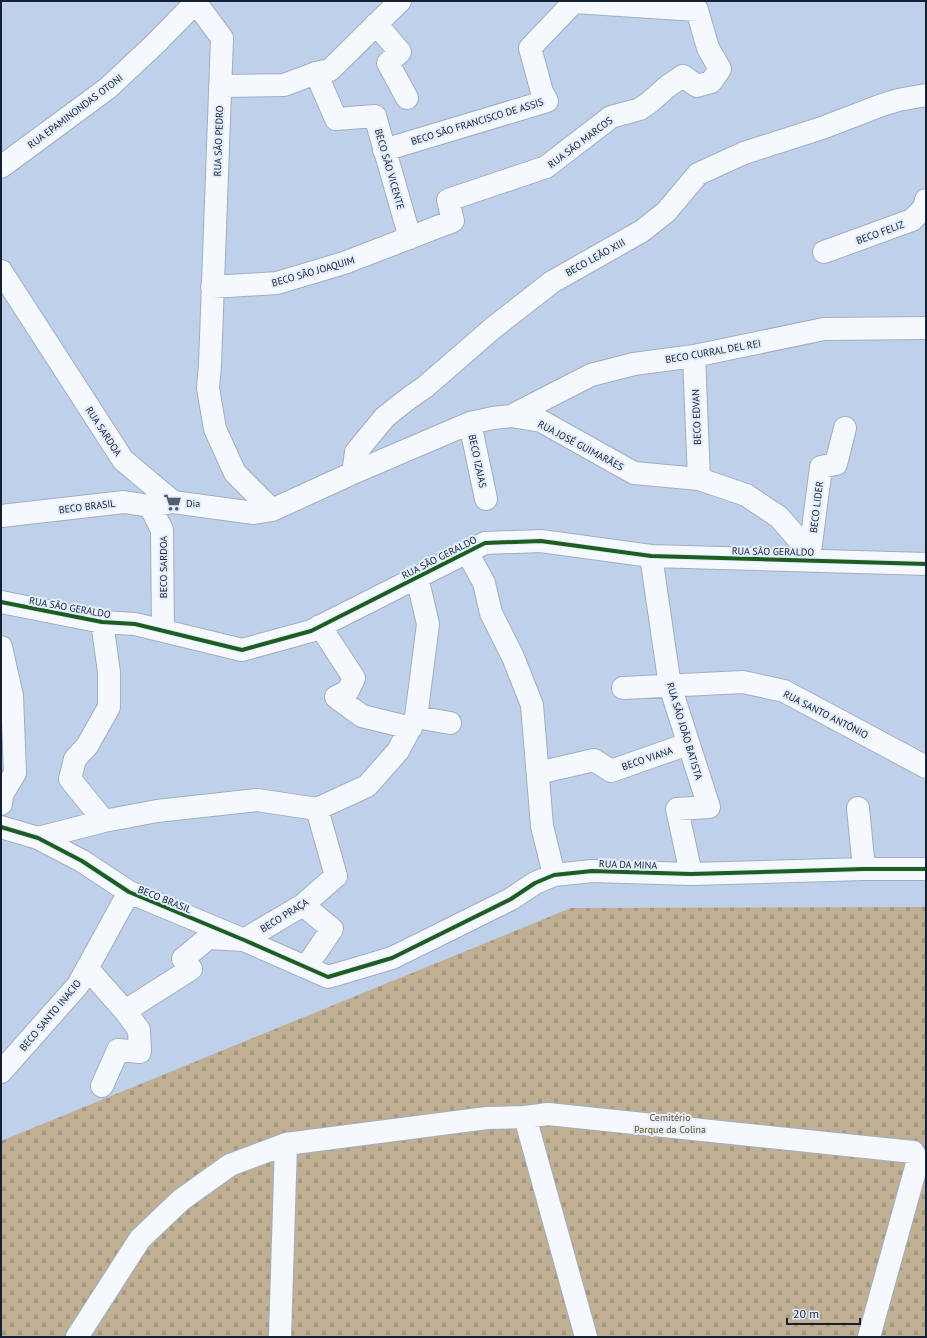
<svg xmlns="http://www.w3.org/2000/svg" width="927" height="1338" font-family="'PT Sans',sans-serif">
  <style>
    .cemetery { fill: url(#cemetery-stones) }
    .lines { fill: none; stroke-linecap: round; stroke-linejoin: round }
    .minor-casing { stroke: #a0aec2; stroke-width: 24 }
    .minor { stroke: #f5f8fc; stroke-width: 22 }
    .cycleway-casing { stroke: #e3edfb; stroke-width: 6 }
    .cycleway { stroke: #1b5e20; stroke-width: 4 }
    .labels { text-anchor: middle; stroke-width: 4; stroke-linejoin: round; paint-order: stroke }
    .street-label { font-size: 10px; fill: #142031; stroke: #e3edfb }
    .poi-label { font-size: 10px; fill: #142031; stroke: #e3edfb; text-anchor: start }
    .park-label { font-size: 10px; fill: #684915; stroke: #e3edfb }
  </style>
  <defs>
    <pattern id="cemetery-stones" width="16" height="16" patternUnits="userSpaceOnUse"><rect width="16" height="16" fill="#c0af93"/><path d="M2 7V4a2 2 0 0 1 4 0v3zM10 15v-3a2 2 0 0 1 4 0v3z" fill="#a4967f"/></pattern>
  </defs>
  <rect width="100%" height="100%" fill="#bfd1ea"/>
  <path class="cemetery" d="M926 907V1337H1V1141L571 908Z"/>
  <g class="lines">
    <defs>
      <path id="minor" d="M196 3 222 38 210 365 208 388 215 429 235 473 272 510
        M376 24 400 52 388 63 407 98
        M316 73 336 119 375 116 410 238
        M220 86 284 85 316 73 330 70 400 1
        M1 167 108 88 155 44 197 1
        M824 252 912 220 924 208 926 200
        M1 271 123 460 173 502 254 513 272 510 353 473 470 423 493 418 511 416 541 421 634 473 699 479 746 495 779 517 817 561
        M212 287 277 283 344 263 453 221 448 200 546 167 611 117 640 109 650 102 668 86 683 76 697 86 711 82 720 69 708 48 697 10 574 2 530 48 542 92 547 101 384 150
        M694 356 699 479
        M511 416 591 375 634 364 694 356 824 329 926 328
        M470 423 486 499
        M353 473 356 452 385 417 409 398 425 387 493 328 552 282 642 231 666 212 698 174 744 153 822 128 882 105 898 100 926 95
        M150 506 162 530 163 630
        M1 516 124 502 150 506 173 502
        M467 552 484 583 491 613 513 657 532 705 542 826 554 875
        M810 552 821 467 836 464 845 428
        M651 556 670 686 709 807 677 809 691 874
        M1 602 102 622 135 624 242 650 311 631 485 543 541 541 651 556 926 564
        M102 622 109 672V707L87 746 75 759 70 779 104 821
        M320 626 354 678 348 691 336 697 362 716 411 728
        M1 647 12 696 15 773 2 795 1 804
        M623 688 743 682 784 691 926 767
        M416 717 450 723
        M538 773 594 760 611 771 688 744
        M858 808 864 869
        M1 827 38 838 82 861 129 892 244 940 328 977 392 958 511 899 535 883 554 875 592 871 691 874 864 869H926
        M38 838 104 821 157 811 257 800 317 809 367 786 398 751 416 717 428 624 417 577
        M303 905 332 929 306 967
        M87 968 125 1011 139 1030 140 1052 118 1050 102 1086
        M125 1011 191 969 183 959 208 938 244 940 303 905 336 876 317 809
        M1 1072 78 985 129 892
        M525 1117 548 1114 913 1152 918 1160 869 1337
        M77 1337 140 1239 181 1200 230 1165 286 1144 487 1118 525 1117 586 1337
        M280 1337 286 1144"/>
    </defs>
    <use href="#minor" class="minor-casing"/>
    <use href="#minor" class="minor"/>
    <defs>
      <path id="cycleway" d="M1 602 102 622 135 624 242 650 311 631 485 543 541 541 651 556 926 564
        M1 827 38 838 82 861 129 892 244 940 328 977 392 958 511 899 535 883 554 875 592 871 691 874 864 869H926"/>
    </defs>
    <use href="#cycleway" class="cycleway-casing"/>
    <use href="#cycleway" class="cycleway"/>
  </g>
  <defs>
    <symbol id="supermarket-bare" viewBox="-9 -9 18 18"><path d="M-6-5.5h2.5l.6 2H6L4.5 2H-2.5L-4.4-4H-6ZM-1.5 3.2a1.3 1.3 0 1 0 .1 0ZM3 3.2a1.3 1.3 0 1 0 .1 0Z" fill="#505e72" stroke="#e3edfb" stroke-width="2.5" paint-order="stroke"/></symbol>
  </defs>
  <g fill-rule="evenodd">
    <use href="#supermarket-bare" x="160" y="490" width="25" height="25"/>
  </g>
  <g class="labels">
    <g class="street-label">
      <text transform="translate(75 111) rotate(-37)" y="4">RUA EPAMINONDAS OTONI</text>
      <text transform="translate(477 121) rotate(-17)" y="4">BECO SÃO FRANCISCO DE ASSIS</text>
      <text transform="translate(218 141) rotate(-88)" y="4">RUA SÃO PEDRO</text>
      <text transform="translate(580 142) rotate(-37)" y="4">RUA SÃO MARCOS</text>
      <text transform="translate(390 169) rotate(74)" y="4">BECO SÃO VICENTE</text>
      <text transform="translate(880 232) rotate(-20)" y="4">BECO FELIZ</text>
      <text transform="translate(595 257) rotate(-29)" y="4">BECO LEÃO XIII</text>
      <text transform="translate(313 271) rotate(-16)" y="4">BECO SÃO JOAQUIM</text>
      <text transform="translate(713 351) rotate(-10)" y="4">BECO CURRAL DEL REI</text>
      <text transform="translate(696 417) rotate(-92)" y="4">BECO EDVAN</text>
      <text transform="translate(104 431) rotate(57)" y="4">RUA SARDOA</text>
      <text transform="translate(581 445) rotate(28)" y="4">RUA JOSÉ GUIMARÃES</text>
      <text transform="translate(478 461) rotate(78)" y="4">BECO IZAIAS</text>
      <text transform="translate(87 506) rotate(-7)" y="4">BECO BRASIL</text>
      <text transform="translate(816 507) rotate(-83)" y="4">BECO LIDER</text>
      <text transform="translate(773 551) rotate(1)" y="4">RUA SÃO GERALDO</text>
      <text transform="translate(439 557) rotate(-27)" y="4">RUA SÃO GERALDO</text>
      <text transform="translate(163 567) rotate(-90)" y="4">BECO SARDOA</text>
      <text transform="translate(70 607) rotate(10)" y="4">RUA SÃO GERALDO</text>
      <text transform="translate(826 714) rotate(27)" y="4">RUA SANTO ANTÔNIO</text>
      <text transform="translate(685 731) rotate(73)" y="4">RUA SÃO JOÃO BATISTA</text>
      <text transform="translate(647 758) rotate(-19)" y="4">BECO VIANA</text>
      <text transform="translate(628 864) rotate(2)" y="4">RUA DA MINA</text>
      <text transform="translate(165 899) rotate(22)" y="4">BECO BRASIL</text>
      <text transform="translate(284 915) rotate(-32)" y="4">BECO PRAÇA</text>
      <text transform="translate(50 1015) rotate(-50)" y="4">BECO SANTO INACIO</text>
    </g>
    <g class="poi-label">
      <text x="186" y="507">Dia</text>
    </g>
    <g class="park-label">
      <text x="670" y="1121">Cemitério<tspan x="670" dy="12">Parque da Colina</tspan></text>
    </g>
  </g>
  <rect width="927" height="1338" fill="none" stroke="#142031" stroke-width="4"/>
  <path d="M787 1318v6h73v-6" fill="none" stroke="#142031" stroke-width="2"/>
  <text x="793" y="1318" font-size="12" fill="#142031" stroke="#e3edfb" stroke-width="3" paint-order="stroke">20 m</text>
</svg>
